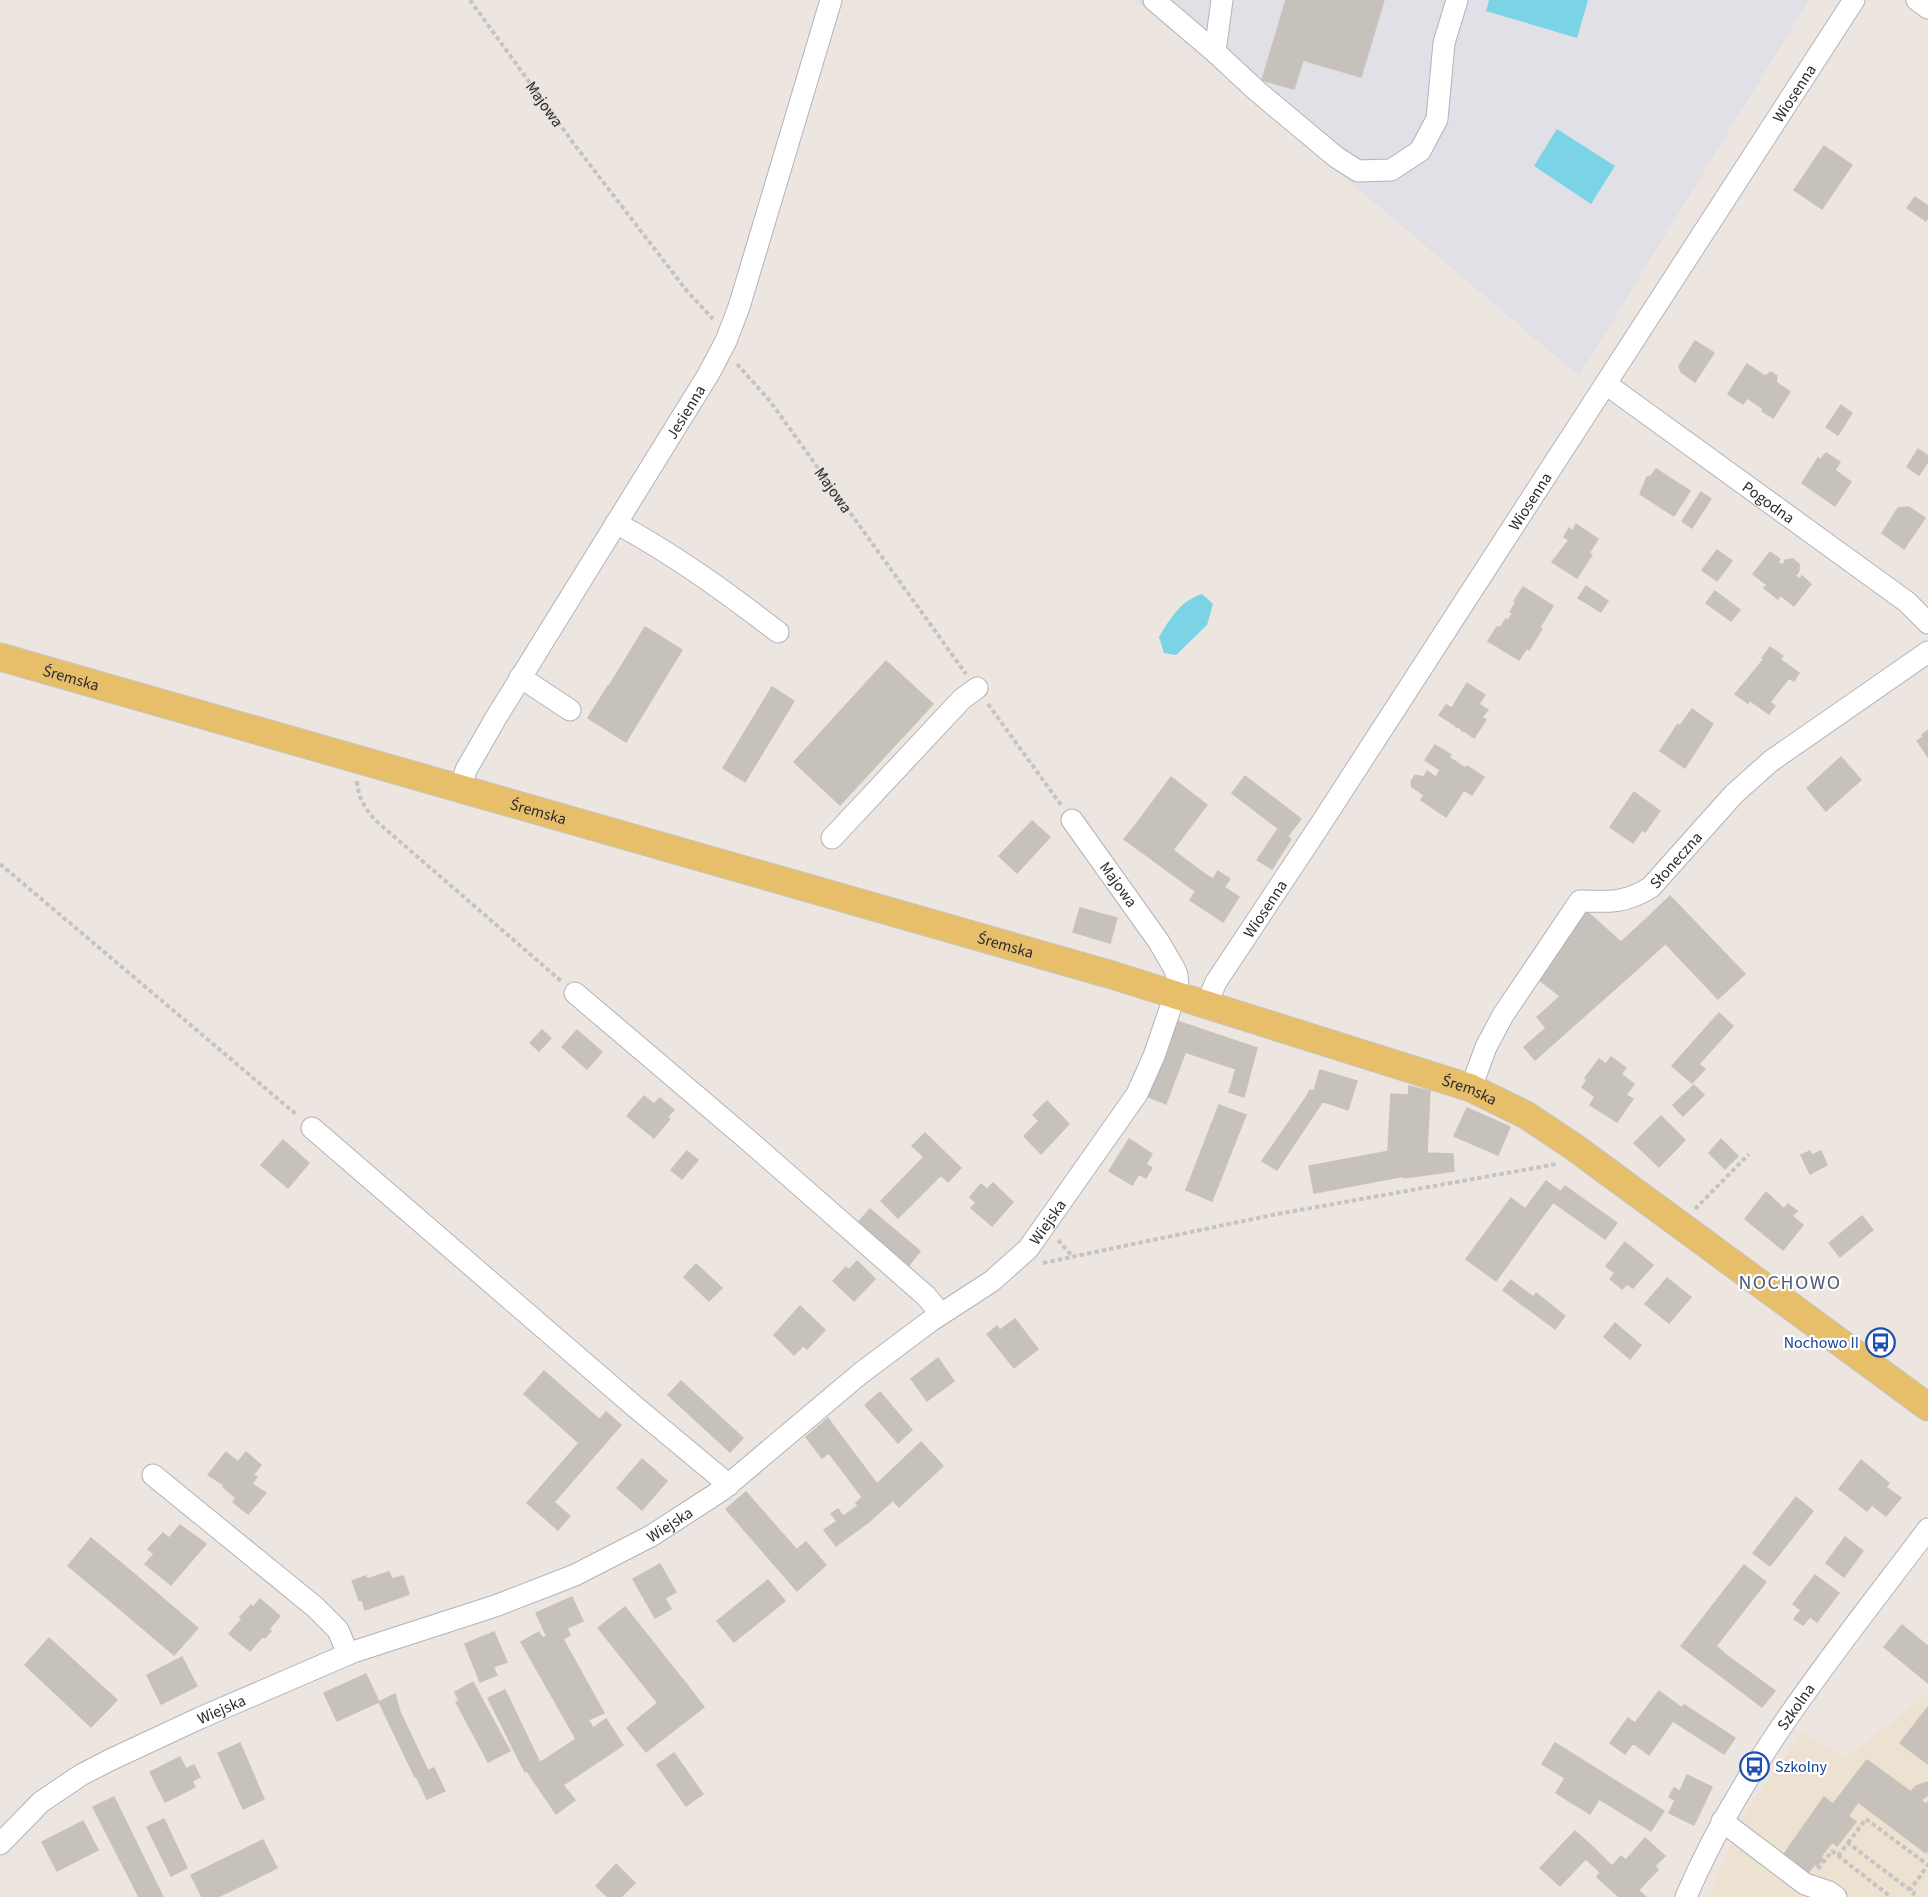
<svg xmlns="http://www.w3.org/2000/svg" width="1928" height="1897" font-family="'Source Sans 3',sans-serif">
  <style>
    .industrial { fill: #e1e0e6 }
    .education { fill: #ede1d1 }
    .water { fill: #7bd3e6 }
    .building { fill: #c6c1bb; stroke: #c8c2b9; stroke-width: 1.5 }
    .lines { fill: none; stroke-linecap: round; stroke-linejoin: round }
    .minor-casing { stroke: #b0b3bb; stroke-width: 23 }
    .major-casing { stroke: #c4c4c4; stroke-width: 29 }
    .path { stroke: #c4c4c4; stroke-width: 4; stroke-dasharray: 4.5 3; stroke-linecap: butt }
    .minor { stroke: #fff; stroke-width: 21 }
    .major { stroke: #e7bf6b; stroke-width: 27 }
    .labels { text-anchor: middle; stroke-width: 4.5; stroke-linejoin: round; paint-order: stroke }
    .street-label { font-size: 16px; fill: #2c2c2c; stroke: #fff }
    .transit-label { font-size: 16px; fill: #164399; stroke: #fff; text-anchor: end }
    .quarter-label { font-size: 20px; letter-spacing: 1.5px; fill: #505b7a; stroke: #fff }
  </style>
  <rect width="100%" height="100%" fill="#ede6e0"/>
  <path class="industrial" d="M1135 0H1809L1579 376Z"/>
  <path class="education" d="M1928 1694V1897H1709L1741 1819 1802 1732 1845 1758Z"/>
  <path class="water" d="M1489 0H1588L1577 38 1486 11Z
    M1557 129 1615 166 1591 204 1534 166Z
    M1202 594 1213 604 1207 625 1176 655 1164 653 1159 637C1170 619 1181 600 1202 594Z"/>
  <path class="building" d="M1286 0H1384L1361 77 1303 60 1294 89 1262 80Z
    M1824 146 1852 165 1822 209 1794 190Z
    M1915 197 1928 206V217L1926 221 1907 208Z
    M1695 341 1714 353 1695 382 1681 372 1679 366Z
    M1747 364 1765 376 1771 372 1777 376 1776 382 1790 392 1773 418 1762 411 1763 409 1747 398 1743 404 1728 394Z
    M1841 405 1852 413 1838 435 1826 427Z
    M1918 449 1928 456V462L1919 475 1907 467Z
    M1826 453 1840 462 1835 470 1851 482 1835 506 1802 483 1818 458 1820 460Z
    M1656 469 1690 491 1674 516 1640 494 1647 477 1651 476Z
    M1701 492 1711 499 1692 528 1682 521Z
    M1909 507 1925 518 1904 549 1882 533 1898 508Z
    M1576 524 1598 539 1589 553 1592 555 1577 578 1552 562 1569 540 1564 537 1569 528 1573 531Z
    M1717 550 1732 561 1717 581 1702 570Z
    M1770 552 1780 559 1778 562 1782 565 1786 560 1793 559 1799 564V571L1795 576 1800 579 1802 576 1811 584 1794 606 1780 595 1778 599 1764 588 1767 585 1753 574Z
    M1586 586 1608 601 1601 612 1578 598Z
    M1523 587 1553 606 1540 627 1542 629 1529 650 1527 648 1519 660 1488 641 1497 627 1500 628 1506 619 1508 621 1513 613 1510 612 1516 602 1514 601Z
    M1715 591 1740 610 1731 621 1706 603Z
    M645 627 682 650 646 709 609 686Z
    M1770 647 1783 656 1780 659 1799 673 1794 681 1789 678 1770 702 1775 706 1769 714 1749 700 1748 703 1735 694 1764 659 1762 658Z
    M886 661 933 704 840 805 794 762Z
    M1467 683 1485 695 1479 704 1488 710 1482 717 1486 720 1474 738 1463 730 1462 732V730L1457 726 1456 728V726L1439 715 1446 705 1452 708Z
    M608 686 646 709 626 742 588 718Z
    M772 687 794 701 745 782 723 768Z
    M1692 709 1713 724 1685 768 1660 751 1678 724 1680 726Z
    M1928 730V757L1917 741 1923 737 1922 735Z
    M1435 745 1451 755 1449 757 1465 768 1467 766 1484 777 1472 795 1464 790 1446 817 1421 800 1424 795 1412 787 1411 782 1415 775 1424 777 1427 771 1436 777 1440 770 1425 760Z
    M1841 757 1861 780 1826 811 1807 788Z
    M1245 776 1301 819 1288 836 1232 793Z
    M1171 777 1207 805 1173 850 1137 823Z
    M1634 792 1660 811 1645 832 1642 830 1633 843 1610 827Z
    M1032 821 1050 837 1017 873 999 856Z
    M1137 823 1206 875 1195 891 1124 839Z
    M1278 829 1291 839 1272 869 1257 860Z
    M1218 871 1230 879 1224 887 1239 897 1223 922 1190 900 1206 875 1213 879Z
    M1670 896 1745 974 1718 999 1644 921Z
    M1080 908 1117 918 1110 943 1073 932Z
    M1584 909 1621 942 1560 996 1537 978Z
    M1644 921 1665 944 1642 965 1621 942Z
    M1621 942 1642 965 1535 1060 1524 1047 1546 1028 1537 1017Z
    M1719 1013 1733 1026 1699 1064 1705 1069 1692 1083 1672 1066Z
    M1177 1021 1257 1048 1244 1097 1229 1092 1236 1069 1167 1046Z
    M542 1030 551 1038 539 1051 530 1043Z
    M577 1030 602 1052 587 1069 562 1047Z
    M1167 1046 1185 1053 1166 1104 1149 1097Z
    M1611 1057 1626 1068 1621 1074 1634 1084 1626 1095 1633 1099 1617 1122 1590 1105 1595 1097 1582 1087 1587 1080 1585 1078 1599 1059 1606 1064Z
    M1320 1070 1357 1081 1348 1110 1307 1096 1310 1090 1314 1091Z
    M1694 1085 1704 1095 1683 1116 1673 1105Z
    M1409 1086 1430 1091 1427 1153 1453 1154 1454 1171 1404 1178Z
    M1391 1094 1409 1095 1406 1148 1388 1151Z
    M644 1096 654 1104 660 1098 674 1110 667 1117 670 1119 654 1138 627 1116Z
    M1307 1096 1323 1101 1277 1170 1262 1161Z
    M1047 1101 1069 1124 1041 1154 1024 1136 1039 1121 1033 1115Z
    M1219 1105 1246 1115 1212 1201 1186 1190Z
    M1467 1108 1510 1127 1498 1155 1454 1136Z
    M1661 1116 1685 1140 1659 1167 1634 1143Z
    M925 1133 961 1168 948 1182 941 1175 898 1218 881 1201 924 1157 912 1146Z
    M1129 1139 1152 1154 1146 1164 1152 1168 1146 1178 1139 1174 1132 1185 1109 1171Z
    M1721 1139 1738 1156 1725 1169 1709 1153Z
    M283 1140 309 1163 288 1188 261 1165Z
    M1406 1148 1404 1176 1314 1193 1309 1166Z
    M687 1151 698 1160 682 1179 671 1170Z
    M1810 1151 1812 1155 1821 1151 1827 1165 1810 1174 1801 1155Z
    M1546 1181 1561 1192 1540 1220 1525 1209Z
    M993 1183 1013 1202 992 1226 971 1208 976 1203 970 1197 981 1184 987 1189Z
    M1565 1186 1617 1223 1605 1239 1553 1202Z
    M1766 1192 1784 1209 1788 1204 1797 1211 1792 1216 1803 1225 1783 1250 1745 1219Z
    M1511 1198 1540 1220 1496 1281 1466 1259Z
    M870 1209 920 1251 907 1268 856 1225Z
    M1862 1216 1873 1230 1840 1257 1829 1243Z
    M1625 1242 1653 1265 1633 1288 1627 1284 1622 1289 1610 1279 1615 1273 1606 1266Z
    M857 1261 875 1279 854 1301 833 1281 846 1267 849 1270Z
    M696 1264 722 1288 709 1301 684 1277Z
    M1667 1278 1691 1297 1669 1323 1645 1304Z
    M1511 1280 1533 1297 1525 1307 1503 1290Z
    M1536 1293 1565 1316 1555 1329 1526 1307Z
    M800 1306 825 1330 807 1349 803 1346 794 1355 774 1335Z
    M1015 1319 1038 1349 1014 1368 987 1334 997 1326 1000 1330Z
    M1615 1323 1641 1345 1630 1359 1604 1337Z
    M938 1358 954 1381 927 1401 911 1379Z
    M544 1371 600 1420 579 1443 524 1394Z
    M681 1381 743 1438 730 1452 668 1395Z
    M880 1392 912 1430 898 1443 865 1405Z
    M606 1412 621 1425 609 1439 594 1426Z
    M828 1418 835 1428 812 1445 806 1437Z
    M594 1426 609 1439 588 1463 573 1450Z
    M835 1428 877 1484 862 1497 829 1453 822 1458 812 1445Z
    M921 1442 943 1466 899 1507 877 1484Z
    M573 1450 588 1463 542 1516 527 1503Z
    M226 1452 238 1462 246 1452 261 1465 253 1475 257 1477 252 1484 266 1493 248 1514 233 1502 236 1498 223 1487 224 1485 208 1475Z
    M642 1459 667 1481 642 1510 617 1488Z
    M1861 1460 1889 1483 1886 1487 1901 1498 1886 1516 1872 1505 1867 1511 1839 1489Z
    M877 1484 892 1501 870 1521 856 1503Z
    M746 1492 817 1573 797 1591 726 1509Z
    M1796 1497 1813 1511 1770 1566 1753 1553Z
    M554 1502 570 1516 558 1530 542 1516Z
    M858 1506 870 1521 836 1546 824 1530 837 1521 831 1514 838 1509 843 1516Z
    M180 1525 206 1544 171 1585 145 1564 154 1554 148 1549 163 1533 169 1538Z
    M1845 1537 1863 1551 1844 1577 1826 1563Z
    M91 1538 132 1572 109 1600 68 1566Z
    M806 1542 826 1565 817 1573 796 1550Z
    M660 1564 676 1592 665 1598 671 1609 655 1618 633 1579Z
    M1744 1565 1766 1582 1703 1663 1681 1646Z
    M132 1572 198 1628 174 1655 109 1600Z
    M389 1572 392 1579 403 1576 409 1594 365 1610 362 1599 359 1600 352 1581 366 1576 367 1579Z
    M1815 1575 1839 1593 1817 1622 1810 1617 1803 1625 1794 1619 1801 1610 1793 1604Z
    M768 1580 785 1601 734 1642 717 1621Z
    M572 1597 583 1621 547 1637 536 1613Z
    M260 1599 280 1616 269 1629 271 1631 265 1638 262 1637 250 1651 229 1634 242 1619 240 1617 251 1605 253 1607Z
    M625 1607 684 1681 657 1702 598 1628Z
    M1902 1625 1924 1643 1906 1665 1884 1647Z
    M567 1628 570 1635 563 1639 604 1713 588 1720 542 1638Z
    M494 1632 507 1662 493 1667 497 1675 480 1682 465 1644Z
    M539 1632 593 1728 576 1739 521 1642Z
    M49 1638 117 1700 91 1727 25 1665Z
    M1924 1643 1928 1646V1683L1906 1665Z
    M1716 1646 1729 1657 1717 1673 1703 1663Z
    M182 1657 197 1686 161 1704 147 1675Z
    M1729 1657 1775 1691 1762 1707 1717 1673Z
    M366 1674 379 1702 337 1721 324 1693Z
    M684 1681 704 1707 646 1752 627 1728Z
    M473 1682 510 1751 488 1762 456 1702 459 1701 455 1692Z
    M505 1690 540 1763 525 1772 488 1698Z
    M1659 1691 1682 1708 1649 1755 1633 1743 1625 1754 1610 1743 1628 1718 1635 1723Z
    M395 1694 400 1712 428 1771 415 1777 379 1702Z
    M1684 1705 1735 1738 1724 1754 1673 1721Z
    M1928 1707V1764L1900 1743Z
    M606 1719 623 1745 610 1754 593 1728Z
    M593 1728 610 1754 563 1785 575 1800 556 1814 527 1771Z
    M240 1743 264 1799 243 1809 218 1753Z
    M1555 1743 1664 1811 1651 1831 1542 1764Z
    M674 1753 703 1794 686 1806 657 1765Z
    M180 1757 186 1769 194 1765 200 1777 192 1781 195 1787 165 1802 150 1772Z
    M1867 1760 1911 1792 1916 1786 1928 1782V1795L1921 1800 1926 1804 1928 1802V1850L1926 1853 1858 1802 1848 1816 1856 1822 1837 1846 1832 1842 1821 1857 1823 1859 1817 1866 1815 1864 1808 1873 1784 1854 1824 1797 1833 1804Z
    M434 1768 445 1791 427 1799 416 1776Z
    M1687 1775 1712 1787 1694 1825 1669 1813 1675 1800 1669 1797 1674 1788 1680 1791Z
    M1565 1778 1599 1799 1590 1814 1556 1793Z
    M114 1797 163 1897H139L93 1807Z
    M164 1819 187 1868 171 1876 147 1827Z
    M83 1821 98 1850 57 1871 42 1842Z
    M1575 1831 1595 1849 1560 1886 1540 1868Z
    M1645 1838 1665 1856 1655 1866 1658 1870 1648 1880 1626 1860Z
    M263 1840 277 1868 218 1897H202L191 1875Z
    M1595 1849 1612 1866 1646 1897H1619L1597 1877 1600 1872 1586 1859Z
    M1621 1856 1648 1880 1639 1890 1612 1866Z
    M616 1864 635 1883 621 1897H608L596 1886Z"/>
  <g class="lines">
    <defs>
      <g id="minor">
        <path d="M1154 0 1215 52 1257 91 1336 157 1358 171 1391 170 1420 151 1437 119 1444 43 1457 0"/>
        <path d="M1917 0 1928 8"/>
        <path d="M1215 52 1222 0"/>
        <path id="s3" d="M1606 384 1907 602 1928 623"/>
        <path d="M616 523C675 555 726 592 778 632"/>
        <path d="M520 677 570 710"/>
        <path id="s4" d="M460 789 466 770 497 716 708 375 726 341 739 307 831 0"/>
        <path d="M832 838 962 699 977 688"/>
        <path d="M575 993 748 1140 926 1296 941 1314"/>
        <path id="s5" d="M1207 1003 1216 982 1322 822 1854 0"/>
        <path id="s6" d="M1471 1088 1486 1047 1503 1015 1580 901C1609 902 1627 903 1651 887L1734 794 1771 761 1928 652"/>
        <path d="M312 1128 633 1405 729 1485"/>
        <path d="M153 1475 315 1607 338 1630 348 1654"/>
        <path d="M1722 1821 1805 1884 1829 1892 1836 1897"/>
        <path id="s7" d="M0 1844 41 1802 81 1775 110 1760 200 1718 353 1652 495 1606 575 1575 651 1536 722 1490 861 1373 929 1322 992 1281 1028 1249 1137 1094 1154 1056 1178 986 1177 975 1174 968 1159 942 1072 820"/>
        <path id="s8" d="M1686 1897C1744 1761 1840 1646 1928 1529"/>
      </g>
      <g id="major">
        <path id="s9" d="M0 657 1112 975 1471 1088 1526 1115 1574 1147 1928 1407"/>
      </g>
    </defs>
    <use href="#minor" class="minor-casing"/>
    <use href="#major" class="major-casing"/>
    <g class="path">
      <path id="s1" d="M470 0 574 144 687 291 713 319"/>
      <path id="s2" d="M737 364 770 401 966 674"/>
      <path d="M988 704 1061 805"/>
      <path d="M357 781C358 798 365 808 375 820L561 981"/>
      <path d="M0 864 297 1115"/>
      <path d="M1695 1209 1749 1154"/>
      <path d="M1058 1240 1073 1257"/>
      <path d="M1043 1263 1272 1215 1557 1164"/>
      <path d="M1848 1843 1866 1819 1928 1865 1910 1890"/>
      <path d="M1838 1856 1848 1843 1910 1890 1914 1893 1912 1897"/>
      <path d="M1818 1869 1832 1851 1891 1897"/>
    </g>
    <use href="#minor" class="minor"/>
    <use href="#major" class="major"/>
  </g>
  <defs>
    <symbol id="bus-ring" viewBox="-11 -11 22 22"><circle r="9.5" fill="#fff" stroke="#1a4fb4" stroke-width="1.5"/><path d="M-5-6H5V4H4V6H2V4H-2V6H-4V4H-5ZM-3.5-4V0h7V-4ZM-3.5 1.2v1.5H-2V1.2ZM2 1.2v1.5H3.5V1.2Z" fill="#1a4fb4"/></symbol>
  </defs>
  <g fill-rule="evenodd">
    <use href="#bus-ring" x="1864" y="1326" width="33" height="33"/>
    <use href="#bus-ring" x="1738" y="1750" width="33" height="33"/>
  </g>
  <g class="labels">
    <g class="street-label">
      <text dy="6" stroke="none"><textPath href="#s5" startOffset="1083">Wiosenna</textPath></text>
      <text dy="6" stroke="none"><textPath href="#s1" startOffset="128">Majowa</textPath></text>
      <text dy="6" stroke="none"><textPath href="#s4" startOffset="440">Jesienna</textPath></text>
      <text dy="6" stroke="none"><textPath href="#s2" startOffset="159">Majowa</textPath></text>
      <text dy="6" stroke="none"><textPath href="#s5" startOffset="597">Wiosenna</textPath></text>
      <text dy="6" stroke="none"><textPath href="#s3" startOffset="201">Pogodna</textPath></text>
      <text dy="6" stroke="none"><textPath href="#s9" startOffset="74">Śremska</textPath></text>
      <text dy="6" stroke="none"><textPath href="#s9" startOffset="560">Śremska</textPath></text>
      <text dy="6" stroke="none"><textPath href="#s6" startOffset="328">Słoneczna</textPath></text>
      <text transform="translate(1119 884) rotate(54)" y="6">Majowa</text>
      <text dy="6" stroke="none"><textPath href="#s5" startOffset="111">Wiosenna</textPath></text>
      <text dy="6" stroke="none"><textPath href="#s9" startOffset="1046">Śremska</textPath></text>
      <text dy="6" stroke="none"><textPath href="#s9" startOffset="1532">Śremska</textPath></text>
      <text dy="6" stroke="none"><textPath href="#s7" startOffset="1234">Wiejska</textPath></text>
      <text dy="6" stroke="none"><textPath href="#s7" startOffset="748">Wiejska</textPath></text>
      <text dy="6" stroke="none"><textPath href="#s8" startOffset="220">Szkolna</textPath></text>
      <text dy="6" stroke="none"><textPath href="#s7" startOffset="262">Wiejska</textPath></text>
    </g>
    <g class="transit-label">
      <text x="1859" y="1348">Nochowo II</text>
      <text x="1775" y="1772" text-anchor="start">Szkolny</text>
    </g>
    <g class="quarter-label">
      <text x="1790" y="1289">NOCHOWO</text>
    </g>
  </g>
</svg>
